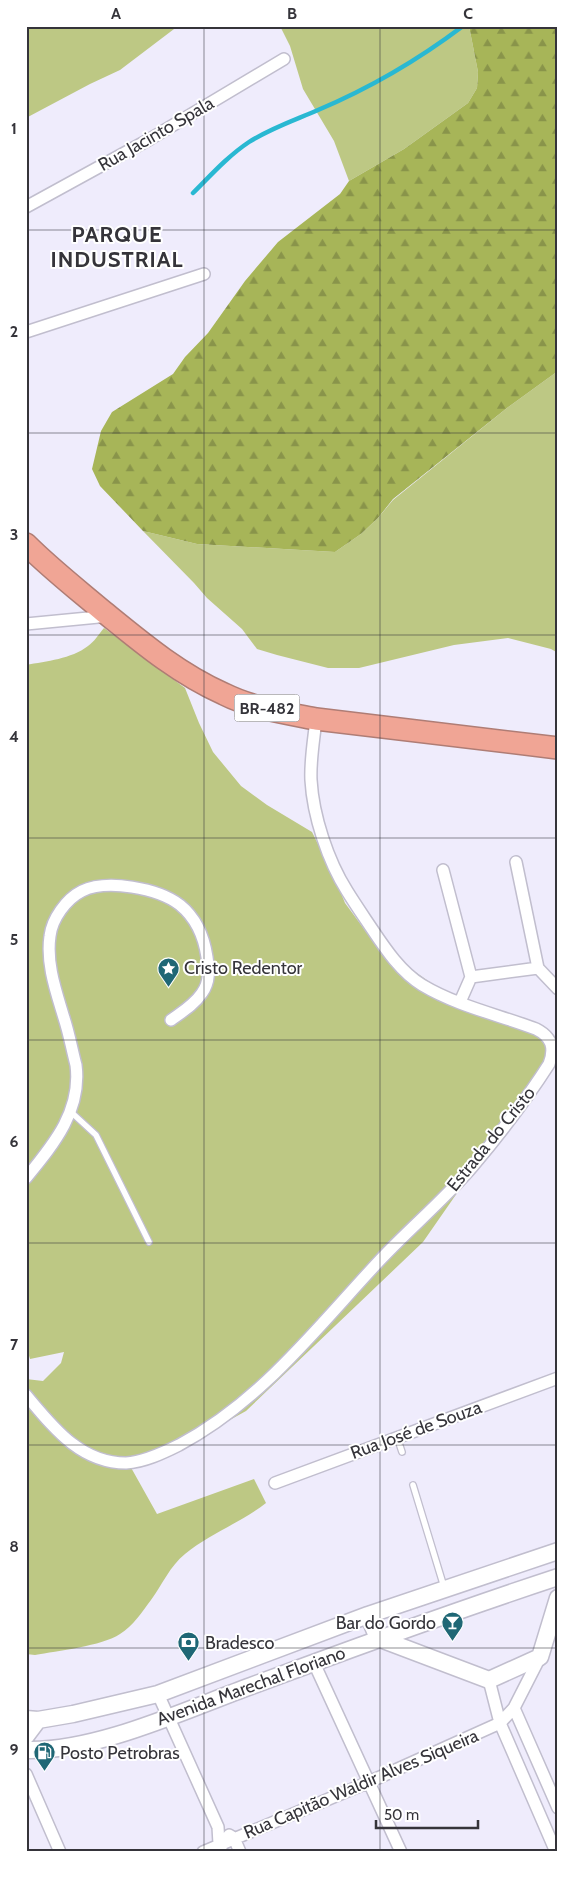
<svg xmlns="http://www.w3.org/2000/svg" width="584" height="1878" font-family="Cabin,sans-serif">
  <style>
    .green { fill: #bdc884 }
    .forest { fill: url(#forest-firs) }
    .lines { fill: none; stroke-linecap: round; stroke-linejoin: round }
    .stream { stroke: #29b8d2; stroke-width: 4.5 }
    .lane-casing { stroke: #c1bece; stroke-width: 8 }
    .street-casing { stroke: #c1bece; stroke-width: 14 }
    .secondary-casing { stroke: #c1bece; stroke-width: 19 }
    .highway-casing { stroke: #af7d75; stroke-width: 24 }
    .lane { stroke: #fff; stroke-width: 5.5 }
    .street { stroke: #fff; stroke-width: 11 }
    .secondary { stroke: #fff; stroke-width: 16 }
    .highway { stroke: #f0a595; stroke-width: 21 }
    .grid { fill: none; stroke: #35343a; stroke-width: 1; stroke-opacity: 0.55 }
    .labels { text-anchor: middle; stroke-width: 4; stroke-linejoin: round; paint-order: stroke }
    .shield { fill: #fff; stroke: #727175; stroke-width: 1 }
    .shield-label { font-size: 16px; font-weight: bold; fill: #35343a }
    .street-label { font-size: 18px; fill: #35343a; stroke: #fff }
    .poi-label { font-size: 18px; fill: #35343a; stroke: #fff; text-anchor: start }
    .district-label { font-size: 22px; font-weight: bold; letter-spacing: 1px; fill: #35343a; stroke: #fff }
    .neatline { fill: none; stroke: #35343a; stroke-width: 2 }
    .grid-label { font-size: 16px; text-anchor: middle; font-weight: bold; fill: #35343a }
  </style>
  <defs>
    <pattern id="forest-firs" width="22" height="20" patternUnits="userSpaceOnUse" patternTransform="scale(1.25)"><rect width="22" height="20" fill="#a7b558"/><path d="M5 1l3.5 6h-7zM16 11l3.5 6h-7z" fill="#89944a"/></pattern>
  </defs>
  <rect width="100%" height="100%" fill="#efecfc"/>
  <path class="green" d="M26 26H178L120 70 90 84 26 118Z
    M280 26H469L478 72 477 88 468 103 404 149 349 181 334 141 303 89 290 46Z
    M558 371V653L551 649 508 638 454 645 359 668H328L277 655 257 649 242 629 207 598 194 583 143 531 197 544 335 552 361 534 378 518 393 500 507 408Z
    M104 628 185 688 199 723 213 752 241 786 267 805 312 832 334 876 345 903 367 933 411 969 451 997 540 1035 556 1051 423 1242 246 1411 170 1453 129 1464 157 1514 254 1479 266 1503C240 1523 211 1533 185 1554 170 1566 162 1585 151 1600 142 1612 133 1626 120 1634 102 1646 57 1651 35 1655L26 1654V1379L43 1381 61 1363 64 1352 30 1359 26 1346V665C47 661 71 659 88 646 94 642 99 634 104 628Z"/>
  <path class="forest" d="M469 26H558V371L507 408 393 499 378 518 361 534 335 552 197 544 143 531 100 486 92 469 101 431 112 412 173 374 185 357 208 333 245 281 278 242 340 194 349 181 404 149 468 103 477 88 478 72Z"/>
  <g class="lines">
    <path class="stream" d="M193 193C211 175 228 156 249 142 271 128 295 120 318 110 370 88 418 60 463 26"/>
    <defs>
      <path id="lane" d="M71 1112 96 1135 149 1242
        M397 1437 402 1452
        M413 1485 444 1587"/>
      <path id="street" d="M26 207 150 139 284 59
        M26 332 204 274
        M26 624 109 616
        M516 862 538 968 558 989
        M443 870 471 977 460 1002
        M471 977 538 968
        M26 1178C53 1145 82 1111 76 1065 72 1050 69 1033 64 1018 56 991 46 964 50 936 52 919 66 899 82 891 107 879 158 888 180 905 196 918 204 937 207 957 209 970 210 982 202 993 194 1005 182 1012 171 1020
        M26 1395C53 1427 80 1463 126 1463 144 1462 163 1453 179 1445 262 1401 318 1326 381 1259 410 1228 444 1200 472 1167 499 1135 526 1100 549 1064 555 1048 552 1037 536 1029 499 1015 457 1006 422 985 401 972 386 950 372 929 364 917 355 904 347 891 328 861 313 816 311 780 310 760 314 739 316 719
        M275 1483 558 1378
        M314 1663 401 1852
        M489 1680 500 1723 556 1852
        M158 1694 218 1827 219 1844 222 1852
        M514 1708 558 1808
        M26 1774 60 1852
        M229 1835 234 1838 240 1852
        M203 1852 369 1782 500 1723 514 1708 540 1657"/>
      <path id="secondary" d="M368 1615 378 1638 489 1680 540 1657 558 1598
        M26 1719 38 1720 73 1714 158 1694 368 1615 558 1551
        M26 1736 38 1720
        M26 1750C96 1752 185 1710 251 1686 353 1648 455 1611 558 1577"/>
      <path id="highway" d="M26 544C51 569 78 590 104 612 142 643 179 674 224 694 252 708 285 713 316 719L558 748"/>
    </defs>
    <use href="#lane" class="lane-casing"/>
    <use href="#street" class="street-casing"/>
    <use href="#secondary" class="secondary-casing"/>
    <use href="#highway" class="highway-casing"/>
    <use href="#lane" class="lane"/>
    <use href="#street" class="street"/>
    <use href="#secondary" class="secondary"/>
    <use href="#highway" class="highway"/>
  </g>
  <path class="grid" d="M204 26V1852M380 26V1852M26 230H558M26 433H558M26 635H558M26 838H558M26 1040H558M26 1243H558M26 1445H558M26 1648H558"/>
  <defs>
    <symbol id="sight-pin" viewBox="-11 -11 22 30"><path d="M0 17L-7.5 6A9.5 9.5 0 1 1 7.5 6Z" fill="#1f6775" stroke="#fff"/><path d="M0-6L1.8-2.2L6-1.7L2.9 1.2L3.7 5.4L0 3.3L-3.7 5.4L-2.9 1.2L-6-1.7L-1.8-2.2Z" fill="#fff"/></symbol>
    <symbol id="bar-pin" viewBox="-11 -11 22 30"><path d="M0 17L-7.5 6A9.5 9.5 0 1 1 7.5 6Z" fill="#1f6775" stroke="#fff"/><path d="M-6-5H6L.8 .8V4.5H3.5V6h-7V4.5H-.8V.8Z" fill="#fff"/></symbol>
    <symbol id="bank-pin" viewBox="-11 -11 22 30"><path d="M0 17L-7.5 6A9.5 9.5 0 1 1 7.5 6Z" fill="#1f6775" stroke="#fff"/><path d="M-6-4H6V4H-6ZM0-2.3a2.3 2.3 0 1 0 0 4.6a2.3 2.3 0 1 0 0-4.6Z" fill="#fff"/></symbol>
    <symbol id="fuel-pin" viewBox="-11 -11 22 30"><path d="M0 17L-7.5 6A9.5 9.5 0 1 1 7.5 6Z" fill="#1f6775" stroke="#fff"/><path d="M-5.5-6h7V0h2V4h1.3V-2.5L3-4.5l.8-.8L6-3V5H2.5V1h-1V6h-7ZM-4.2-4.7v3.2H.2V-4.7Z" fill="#fff"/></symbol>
  </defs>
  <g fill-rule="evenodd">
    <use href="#sight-pin" x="156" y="956" width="25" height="34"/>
    <use href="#bar-pin" x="440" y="1610" width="25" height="34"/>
    <use href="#bank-pin" x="176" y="1630" width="25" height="34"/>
    <use href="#fuel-pin" x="32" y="1740" width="25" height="34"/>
  </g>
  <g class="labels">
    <rect class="shield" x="234.5" y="694.5" width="65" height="27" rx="4"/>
    <g class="shield-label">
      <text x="267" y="714">BR-482</text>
    </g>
    <g class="street-label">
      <text transform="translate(156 134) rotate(-30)" y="6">Rua Jacinto Spala</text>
      <text transform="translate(491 1139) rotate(-51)" y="6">Estrada do Cristo</text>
      <text transform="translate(416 1430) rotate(-20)" y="6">Rua José de Souza</text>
      <text transform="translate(251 1686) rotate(-20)" y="6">Avenida Marechal Floriano</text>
      <text transform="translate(361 1784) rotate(-23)" y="6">Rua Capitão Waldir Alves Siqueira</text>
    </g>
    <g class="poi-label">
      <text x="184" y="974">Cristo Redentor</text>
      <text x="436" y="1629" text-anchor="end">Bar do Gordo</text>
      <text x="205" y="1649">Bradesco</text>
      <text x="60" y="1759">Posto Petrobras</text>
    </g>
    <g class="district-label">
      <text x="117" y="242">PARQUE<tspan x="117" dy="25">INDUSTRIAL</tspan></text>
    </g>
  </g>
  <rect width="584" height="1878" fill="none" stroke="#ffffff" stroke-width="55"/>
  <path d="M376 1820v8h102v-8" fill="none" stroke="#35343a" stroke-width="2.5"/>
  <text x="384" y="1820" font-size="15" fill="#35343a" stroke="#ffffff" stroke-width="4" paint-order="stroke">50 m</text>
  <rect x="28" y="28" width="528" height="1822" class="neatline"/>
  <g class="grid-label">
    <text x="116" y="19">A</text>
    <text x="292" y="19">B</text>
    <text x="468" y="19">C</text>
    <text x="14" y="134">1</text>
    <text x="14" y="337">2</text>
    <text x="14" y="540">3</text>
    <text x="14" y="742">4</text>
    <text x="14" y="945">5</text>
    <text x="14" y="1147">6</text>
    <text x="14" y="1350">7</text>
    <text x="14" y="1552">8</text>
    <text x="14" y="1755">9</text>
  </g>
</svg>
